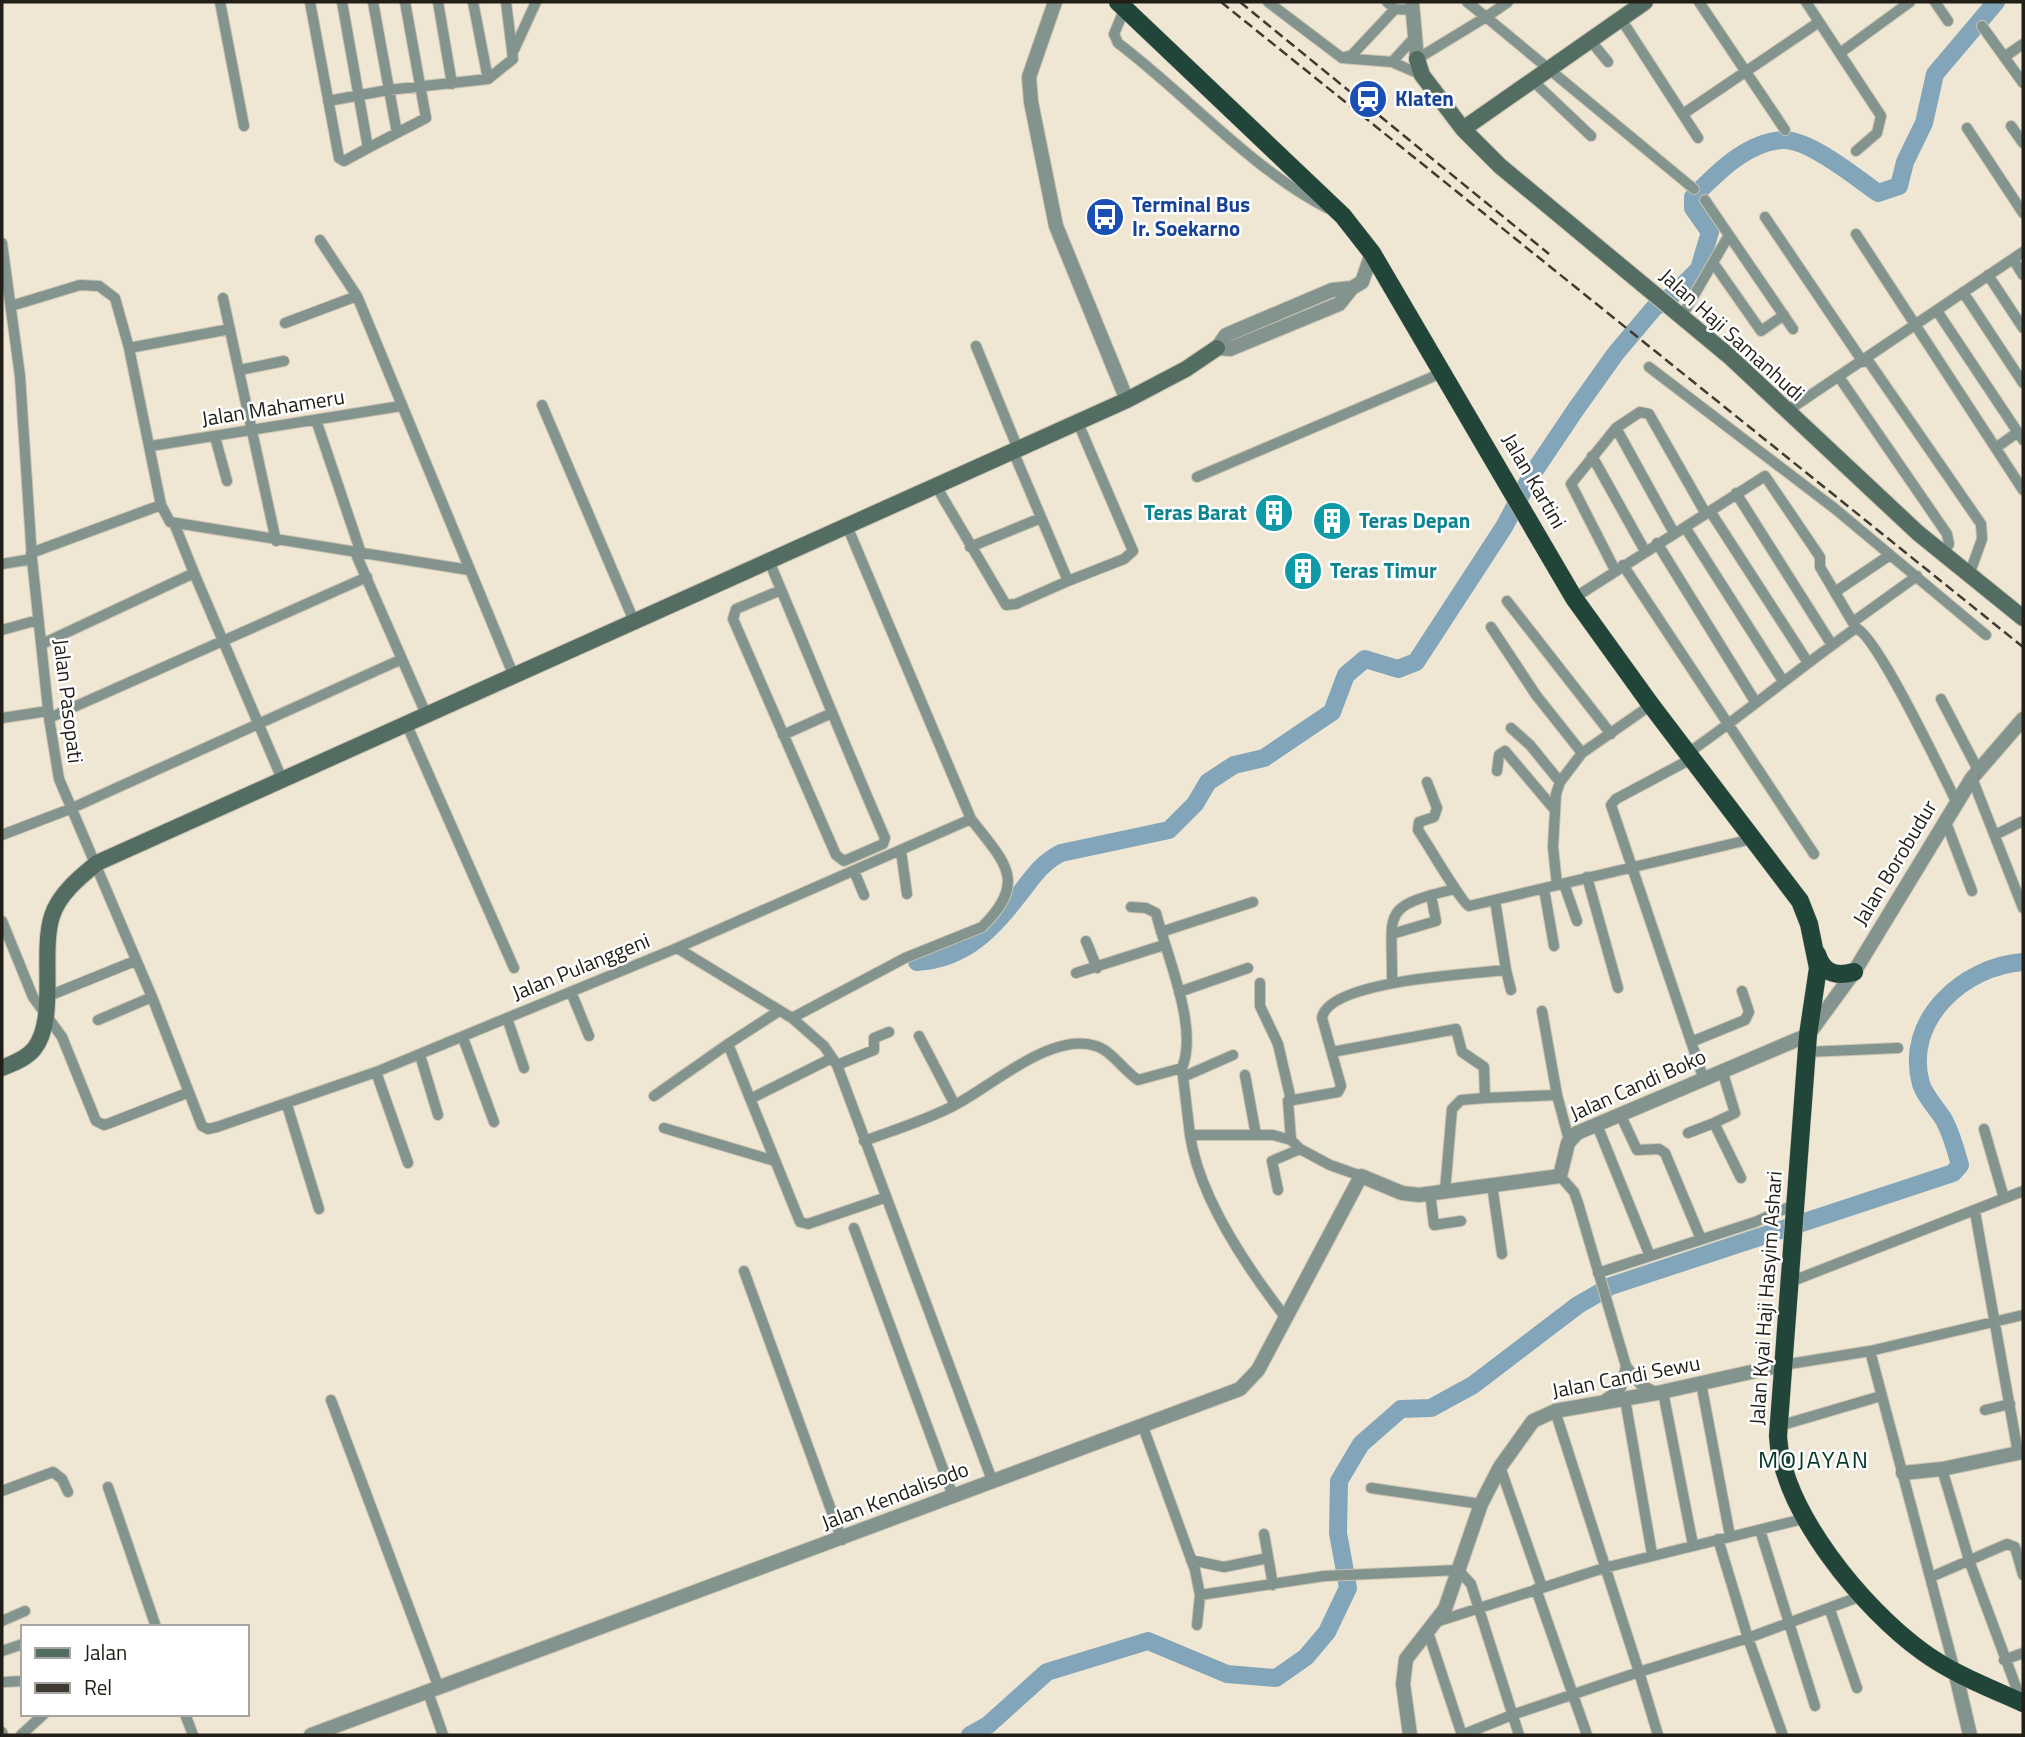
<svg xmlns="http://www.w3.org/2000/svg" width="2025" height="1737" font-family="'Titillium Web',sans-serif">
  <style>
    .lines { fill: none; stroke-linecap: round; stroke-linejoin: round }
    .river { stroke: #83a5ba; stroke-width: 18 }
    .minor-casing { stroke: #cac3b1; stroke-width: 12 }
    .tertiary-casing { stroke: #cac3b1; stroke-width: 16 }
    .secondary-casing { stroke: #cac3b1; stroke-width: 18 }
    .trunk-casing { stroke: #cac3b1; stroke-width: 19 }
    .minor { stroke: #83948e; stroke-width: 10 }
    .tertiary { stroke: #83948e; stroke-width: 14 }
    .secondary { stroke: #546d63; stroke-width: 16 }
    .trunk { stroke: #22453a; stroke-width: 18 }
    .rail { stroke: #3f3b32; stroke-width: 2.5; stroke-dasharray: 10 5; stroke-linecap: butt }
    .labels { text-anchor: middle; stroke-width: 5; stroke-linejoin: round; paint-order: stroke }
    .transit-label { font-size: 21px; font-weight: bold; fill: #164399; stroke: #fff; text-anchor: start }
    .street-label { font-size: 21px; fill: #211e17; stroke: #fff }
    .culture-label { font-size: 21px; font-weight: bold; fill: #0d838f; stroke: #fff; text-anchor: start }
    .quarter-label { font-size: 24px; letter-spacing: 2px; fill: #083927; stroke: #fff }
  </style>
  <rect width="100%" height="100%" fill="#efe7d3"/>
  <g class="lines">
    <path class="river" d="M917 962C967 959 993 928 1022 891 1034 875 1043 862 1061 853L1169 830 1195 804 1208 782 1234 765 1264 758 1332 712 1346 675 1365 659 1398 669 1416 662 1504 527 1531 476 1576 409 1616 353 1654 308 1674 294 1699 269 1710 232 1693 208V197C1717 173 1746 142 1783 140 1809 139 1857 178 1878 193L1899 186 1905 162 1924 123 1935 74 1996 2
      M970 1735 988 1725 1047 1672 1148 1641 1227 1674 1276 1678 1306 1657 1327 1632 1348 1588 1338 1533 1339 1481 1361 1444 1401 1409 1431 1408 1473 1385 1578 1305 1611 1286 1953 1173 1960 1165C1956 1150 1951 1133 1944 1120 1937 1108 1925 1097 1921 1084 1903 1020 1964 966 2023 962"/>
    <defs>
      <path id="minor" d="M220 2 244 126
        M310 2 339 158 344 161 368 148
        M342 2 368 148 426 118 405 2
        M373 2 397 133
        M438 2 452 84
        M473 2 488 79
        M1268 2 1342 58 1392 62 1422 75
        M1387 2 1395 9 1412 10
        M1508 2 1486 17 1694 189
        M1699 2 1785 130
        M1806 2 1881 116 1877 133 1856 151
        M1935 2 1948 21
        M1125 8 1114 34 1118 43C1188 96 1249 167 1327 208
        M1621 19 1698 138
        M1982 26 2023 83
        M1590 40 1608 62
        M514 50 536 2
        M1840 53 1910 2
        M2004 57 2023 44
        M1342 58 1352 55 1395 9
        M1417 59 1486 17 1467 2
        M1392 62 1413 39
        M1532 80 1591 136
        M328 101 388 90 488 79 513 59 506 2
        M1683 114 1819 22
        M2011 126 2023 143
        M1967 128 2023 213
        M1705 200 1793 329
        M1765 217 1863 362
        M1856 234 2023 490
        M320 240 357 296 513 674
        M2 243 20 376 32 559 49 718 59 779 152 997 202 1126 208 1129 217 1127 376 1072 677 948 792 1018 824 1046 837 1065 992 1480
        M2013 259 2023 275
        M1714 264 1761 331 1784 315
        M1988 275 2023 328
        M1963 292 2023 383
        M223 298 276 541
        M11 306 80 285 99 286 115 298 129 348 161 505 170 522 469 570
        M1937 311 2023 440
        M1682 316 1729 235
        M285 323 357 296
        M976 346 1018 449
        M129 348 230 329
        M1867 359 1981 524 1982 539 1969 575
        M1649 367 1834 508 1986 635
        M240 370 284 361
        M1839 377 1947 534 1949 544 1943 554
        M542 405 634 621
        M1787 411 2023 252
        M316 420 361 553
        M1616 428 1674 533
        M215 437 227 481
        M151 446 401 406
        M1997 447 2018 432
        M1592 456 1645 551
        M1197 477 1444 372
        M936 486 1006 605 1016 604 1068 581 1013 451
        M1736 493 1832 645
        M1710 511 1807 661
        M174 523 194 573
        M1685 527 1783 681
        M1657 543 1756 703
        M970 547 1041 518
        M355 552 426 714
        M31 553 161 505
        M769 561C808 653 845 746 885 838L883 844 844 861 836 855 733 619 736 609 781 590
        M2 564 32 559
        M1623 565 1814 854
        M1615 570 1571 484 1616 428 1640 412 1649 414 1706 514
        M1068 581 1124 559 1133 551 1078 423
        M1835 592 1890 555
        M1574 598 1765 476 1820 557V567L1856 628C1799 668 1746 713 1688 753
        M1507 601 1611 734
        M1853 622 1917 576
        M1491 627 1536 695 1582 753
        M1856 628C1877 636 1942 773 1956 801
        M2 630 38 620
        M42 644 194 573 282 779
        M1941 699 1978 770
        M2 718 48 711
        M49 718 367 577
        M406 723 514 968
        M1511 728 1530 745 1560 782
        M783 735 832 713
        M1691 759 1616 799 1611 805 1703 1077
        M1497 771 1499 755 1505 751 1555 810
        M1972 778 2023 908
        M1427 782 1437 808 1434 817 1419 822 1418 830C1427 843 1462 903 1469 906L1752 839
        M1945 820 1972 891
        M2 835 70 809 402 659
        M1995 835 2023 821
        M901 851 907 894
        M854 871 864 895
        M1587 877 1618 988
        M1564 884 1577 921
        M1557 885 1553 847 1556 794 1560 782 1582 753 1651 705
        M1544 889 1554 946
        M1131 907 1146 908 1156 913C1166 955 1199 1027 1182 1068
        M2 921 33 997 62 1037 96 1121 104 1125 110 1123 187 1093
        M1161 932 1253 902
        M1392 934 1436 921 1431 895
        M1086 941 1097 968
        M677 948 971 819 847 526
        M1506 970 1511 990
        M1076 973 1164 945
        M1260 983V1006L1278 1044 1291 1100
        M1392 983C1393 912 1378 907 1455 889
        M571 992 589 1036
        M1179 992 1248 968
        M46 997 135 961
        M779 1011 728 1044 800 1222 808 1224 884 1198
        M1542 1011 1557 1095 1569 1140
        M507 1018 524 1068
        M792 1018 905 958 982 927C1029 881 1004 862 971 819
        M98 1020 152 997
        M919 1036 955 1105
        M463 1038 494 1122
        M1691 1042 1745 1020 1749 1012 1742 991
        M1332 1052 1456 1029 1462 1052 1484 1067 1485 1098 1557 1095
        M1807 1052 1898 1048
        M420 1055 438 1115
        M837 1065 874 1050V1038L889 1032
        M1722 1070 1735 1113 1714 1123 1741 1178
        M376 1072 408 1163
        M1245 1075 1256 1135
        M1183 1077 1233 1055
        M654 1096 728 1044
        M752 1098 832 1058
        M287 1105 319 1209
        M1620 1114 1637 1150 1659 1149 1665 1153 1701 1239
        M1597 1125 1650 1256
        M664 1128 775 1161
        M1984 1129 2004 1198
        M1688 1133 1714 1123
        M1190 1135C1199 1197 1248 1269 1286 1318
        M1291 1140 1288 1101 1338 1092 1341 1086 1322 1018C1328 980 1473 974 1506 970L1495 900
        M864 1141C894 1130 927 1120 955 1105 992 1086 1052 1031 1096 1046 1112 1051 1124 1071 1138 1080L1182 1068 1190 1135H1273L1291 1140 1300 1149 1330 1165 1361 1176
        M1560 1176 1574 1192 1578 1203 1626 1366 1640 1384 1657 1393
        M1492 1185 1502 1254
        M1278 1190 1272 1161 1300 1149
        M1445 1191 1452 1109 1461 1100 1485 1098
        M1430 1193 1434 1225 1461 1221
        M1975 1212 2018 1453
        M854 1228 953 1496
        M744 1271 842 1540
        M1598 1273 1755 1222 1796 1204
        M1790 1282 2023 1191
        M1870 1351 2023 1315
        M1783 1365 1870 1351 1955 1671
        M1701 1383 1730 1536
        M1663 1392 1693 1545
        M1605 1399 1621 1388 1626 1366
        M1625 1399 1652 1554
        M331 1400 439 1688
        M1985 1410 2010 1404
        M1555 1411 1639 1672 1748 1638 1864 1595
        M1142 1424 1195 1570 1200 1595 1197 1625
        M1779 1426 1881 1396
        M1500 1467 1542 1587
        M1942 1469 1970 1563 2022 1703
        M108 1487 156 1627
        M1371 1488 1481 1504
        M2 1491 53 1472 62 1479 68 1492
        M1760 1530 1815 1706
        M1264 1534 1273 1585
        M1718 1539 1748 1638 1782 1733
        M1191 1560 1224 1567 1268 1558
        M1931 1577 2007 1544 2015 1547 2023 1575
        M1536 1589 1587 1735
        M1200 1595 1324 1576 1458 1570 1471 1584 1519 1735
        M1830 1610 1857 1688
        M2 1621 25 1611
        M1436 1622 1604 1568 1803 1519
        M1428 1632 1462 1735
        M2 1651 23 1644
        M2004 1660 2023 1653
        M5 1682 23 1681
        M428 1692 443 1735
        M185 1714 193 1735
        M2 1732 3 1735
        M21 1735 44 1714
        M1462 1735 1512 1715 1639 1672 1658 1735"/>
      <path id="tertiary" d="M1055 2 1029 77 1031 102 1056 226 1127 400
        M1412 2 1417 59
        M1217 348 1230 349 1339 304 1352 288 1362 282 1372 253
        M1217 348 1226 335 1332 290 1352 288
        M1903 1473 1942 1469 2023 1452
        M1955 1671 1970 1735
        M311 1735 1240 1389 1258 1370 1361 1176 1402 1193 1419 1195 1560 1176 1568 1143 1577 1133 1808 1035 1854 972 1972 778 2023 719
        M1410 1735 1403 1684 1406 1659 1445 1609 1481 1504 1500 1467 1533 1421 1555 1411 1657 1393 1783 1365"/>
      <path id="secondary" d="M1417 59 1422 75 1463 129 1500 166 1729 356 1918 533 2023 618
        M1463 129 1645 2
        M2 1068C13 1063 26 1059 34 1049 58 1019 40 953 52 916 59 894 79 878 97 863L1127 400 1186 369 1217 348"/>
      <path id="trunk" d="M1118 2 1343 216 1372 253 1574 598 1651 705 1800 901 1809 924 1818 968 1808 1035 1778 1436C1782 1511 1863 1609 1923 1652 1953 1674 1990 1688 2023 1703
        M1817 954C1823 973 1835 977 1854 972"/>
    </defs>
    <use href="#minor" class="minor-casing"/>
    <use href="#tertiary" class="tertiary-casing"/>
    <use href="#secondary" class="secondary-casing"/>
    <use href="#trunk" class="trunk-casing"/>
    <use href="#minor" class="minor"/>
    <use href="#tertiary" class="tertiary"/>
    <use href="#secondary" class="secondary"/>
    <use href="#trunk" class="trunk"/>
    <path class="rail" d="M1221 2 2023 647
      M1240 2 1549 254"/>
  </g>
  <defs>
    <symbol id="station-disc" viewBox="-11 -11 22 22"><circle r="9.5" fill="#1a4fb4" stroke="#fff"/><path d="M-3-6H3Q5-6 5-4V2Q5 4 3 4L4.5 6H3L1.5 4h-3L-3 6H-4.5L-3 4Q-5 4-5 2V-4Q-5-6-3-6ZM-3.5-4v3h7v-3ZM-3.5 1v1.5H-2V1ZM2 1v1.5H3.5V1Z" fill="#fff"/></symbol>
    <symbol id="bus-disc" viewBox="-11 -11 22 22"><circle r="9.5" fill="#1a4fb4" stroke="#fff"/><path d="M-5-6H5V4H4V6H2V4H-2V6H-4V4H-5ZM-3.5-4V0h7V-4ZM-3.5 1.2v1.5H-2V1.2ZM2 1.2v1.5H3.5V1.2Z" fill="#fff"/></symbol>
    <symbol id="building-disc" viewBox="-11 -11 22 22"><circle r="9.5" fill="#0f9aa8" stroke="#fff"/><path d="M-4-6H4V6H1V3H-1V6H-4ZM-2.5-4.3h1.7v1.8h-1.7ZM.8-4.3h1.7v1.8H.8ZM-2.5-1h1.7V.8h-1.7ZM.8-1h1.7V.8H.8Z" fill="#fff"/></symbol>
  </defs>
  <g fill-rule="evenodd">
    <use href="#station-disc" x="1346" y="77" width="44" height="44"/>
    <use href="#bus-disc" x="1083" y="195" width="44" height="44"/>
    <use href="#building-disc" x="1252" y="491" width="44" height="44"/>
    <use href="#building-disc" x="1310" y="499" width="44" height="44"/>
    <use href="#building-disc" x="1281" y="549" width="44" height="44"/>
  </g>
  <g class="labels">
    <g class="transit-label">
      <text x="1395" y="106">Klaten</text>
      <text x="1132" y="212">Terminal Bus<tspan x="1132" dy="24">Ir. Soekarno</tspan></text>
    </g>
    <g class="street-label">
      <text transform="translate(1732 335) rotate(42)" y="7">Jalan Haji Samanhudi</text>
      <text transform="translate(273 408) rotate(-9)" y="7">Jalan Mahameru</text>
      <text transform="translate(1534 481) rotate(60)" y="7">Jalan Kartini</text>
      <text transform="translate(68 701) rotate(83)" y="7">Jalan Pasopati</text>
      <text transform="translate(1895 863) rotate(-59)" y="7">Jalan Borobudur</text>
      <text transform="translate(581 967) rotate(-22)" y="7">Jalan Pulanggeni</text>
      <text transform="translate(1638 1085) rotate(-24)" y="7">Jalan Candi Boko</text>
      <text transform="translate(1766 1298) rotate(-86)" y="7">Jalan Kyai Haji Hasyim Ashari</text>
      <text transform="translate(1626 1377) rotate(-11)" y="7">Jalan Candi Sewu</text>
      <text transform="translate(895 1496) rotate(-21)" y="7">Jalan Kendalisodo</text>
    </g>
    <g class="culture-label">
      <text x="1247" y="520" text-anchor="end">Teras Barat</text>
      <text x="1359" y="528">Teras Depan</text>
      <text x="1330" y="578">Teras Timur</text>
    </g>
    <g class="quarter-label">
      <text x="1814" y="1468">MOJAYAN</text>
    </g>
  </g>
  <rect width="2025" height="1737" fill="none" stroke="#211e17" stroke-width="7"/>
  <rect x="21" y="1625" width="228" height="91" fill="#ffffff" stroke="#a6a5a2" stroke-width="2"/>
  <rect x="35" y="1648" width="35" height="10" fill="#546d63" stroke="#a6a5a2" stroke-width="2"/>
  <text x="84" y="1660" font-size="21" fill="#211e17">Jalan</text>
  <rect x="35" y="1683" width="35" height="10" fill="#3f3b32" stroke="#a6a5a2" stroke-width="2"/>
  <text x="84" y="1695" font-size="21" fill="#211e17">Rel</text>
</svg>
